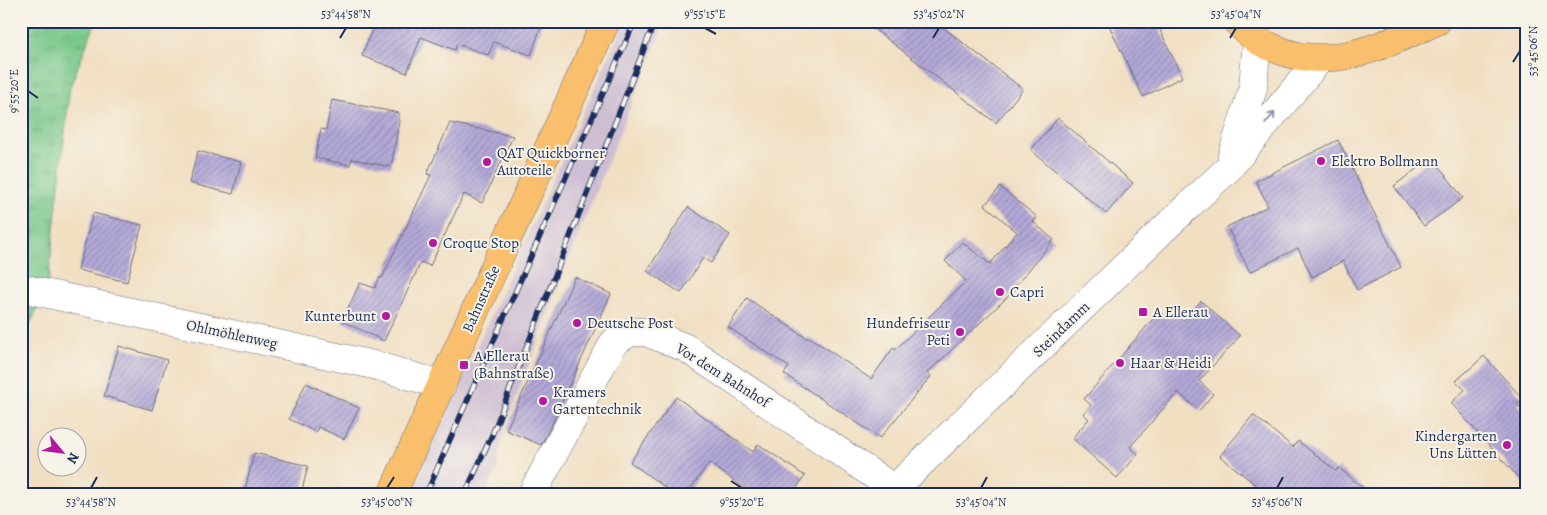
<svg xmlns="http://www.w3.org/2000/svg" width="1547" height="515" font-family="Alegreya,serif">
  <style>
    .built { fill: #efd0e7 }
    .railway { fill: #cdbed3 }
    .grass { fill: url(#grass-tufts); stroke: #487b74 }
    .building { fill: url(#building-hatch) }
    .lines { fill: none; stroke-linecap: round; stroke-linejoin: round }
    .minor-casing { stroke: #666d81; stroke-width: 29 }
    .major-casing { stroke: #666d81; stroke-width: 29 }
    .minor { stroke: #fff; stroke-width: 28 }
    .major { stroke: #f9bf6c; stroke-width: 28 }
    .rail-casing { stroke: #1b2f5e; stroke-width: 5.5 }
    .rail { stroke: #f7f3e8; stroke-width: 4; stroke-dasharray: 11; stroke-linecap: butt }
    .oneway { stroke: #8d97ae }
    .ticks { fill: none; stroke: #1b2f5e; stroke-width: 2 }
    .poi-dot { fill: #b5179e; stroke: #f7f3e8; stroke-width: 2 }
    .labels { text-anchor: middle; stroke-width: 4; stroke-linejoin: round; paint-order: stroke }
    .poi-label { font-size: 15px; fill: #1b2f5e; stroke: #f7f3e8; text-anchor: start }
    .street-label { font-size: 15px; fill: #1b2f5e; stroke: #f7f3e8 }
    .neatline { fill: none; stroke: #1b2f5e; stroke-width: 2 }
    .ticks-label { font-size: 12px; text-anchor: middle; fill: #1b2f5e }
  </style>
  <defs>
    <pattern id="grass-tufts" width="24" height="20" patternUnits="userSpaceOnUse" patternTransform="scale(1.25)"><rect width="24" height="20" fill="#76c789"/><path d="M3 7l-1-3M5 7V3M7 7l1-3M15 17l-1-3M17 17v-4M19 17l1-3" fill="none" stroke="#60a273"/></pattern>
    <pattern id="building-hatch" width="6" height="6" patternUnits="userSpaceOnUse" patternTransform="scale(1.25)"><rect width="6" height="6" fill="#b4a9d8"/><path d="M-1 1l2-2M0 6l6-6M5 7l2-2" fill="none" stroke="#928ab2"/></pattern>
  </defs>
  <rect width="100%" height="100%" fill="#f7f3e8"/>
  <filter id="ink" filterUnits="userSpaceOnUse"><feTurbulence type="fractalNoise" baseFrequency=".02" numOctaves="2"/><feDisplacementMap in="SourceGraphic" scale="10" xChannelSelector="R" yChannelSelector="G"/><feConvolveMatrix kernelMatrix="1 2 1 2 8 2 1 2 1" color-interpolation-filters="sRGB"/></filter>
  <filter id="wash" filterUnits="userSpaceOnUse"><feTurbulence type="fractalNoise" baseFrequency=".0096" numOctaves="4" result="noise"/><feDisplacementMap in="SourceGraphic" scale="20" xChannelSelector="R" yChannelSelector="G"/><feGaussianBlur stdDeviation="1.12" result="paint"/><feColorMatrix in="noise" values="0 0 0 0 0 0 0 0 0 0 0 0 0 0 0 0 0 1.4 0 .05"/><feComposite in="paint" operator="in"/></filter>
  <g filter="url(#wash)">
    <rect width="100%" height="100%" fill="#f1dfc2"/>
    <path class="built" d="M1298 21H1371L1352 28 1323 29Z"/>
    <path class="railway" d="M625 21H665L567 263 504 430 496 471 485 494H410Z"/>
    <path class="grass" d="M21 21H96L70 87 48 284 21 345Z"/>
    <g id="blocks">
      <path class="building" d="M375 21H543L531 55 494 42 488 55 457 44 455 50 421 37 407 73 362 56Z
        M864 21H935L1023 89 996 123Z
        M1107 21H1156L1182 77 1143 97Z
        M332 100 399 113V123L391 167 352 159 350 165 315 158 321 129 326 130Z
        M1058 118 1133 183 1106 214 1031 150Z
        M450 123 513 136 482 203 464 194 430 266 421 262 384 341 342 321 360 283 375 288 380 277 382 278 431 175 427 174Z
        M1338 140 1401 267 1357 290 1343 261 1312 277 1298 248 1250 272 1227 227 1268 206 1256 181Z
        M198 151 241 162 233 194 189 183Z
        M1432 157 1463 198 1424 226 1394 186Z
        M1000 187 1037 217 1033 222 1054 240 1016 285 1018 287 927 373 931 376 880 438 784 374 789 367 728 327 747 298 808 339 809 337 871 379 893 348 895 350 966 281 945 261 962 242 990 264 1017 232 985 205Z
        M688 207 730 235 711 263 703 258 681 293 647 271Z
        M93 213 142 225 127 282 78 270Z
        M575 277 611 294 554 420 541 445 506 430Z
        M1201 301 1240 336 1199 381 1213 394 1199 411 1178 392 1130 447 1138 454 1117 478 1072 438 1089 419 1083 414 1091 405 1084 399 1159 312 1166 318 1172 311 1183 321Z
        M119 346 167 360 152 410 104 396Z
        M1484 356 1523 399 1517 404 1526 414V486L1451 403 1465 390 1456 381Z
        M306 383 359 408 344 439 318 427 316 432 289 419Z
        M676 397 753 452 758 444 805 476 792 494H753L709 463 687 494H674L630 462Z
        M1253 415 1293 447 1298 441 1336 471 1339 468 1371 494H1267L1220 456Z
        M254 453 308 466 301 494H244Z"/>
    </g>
  </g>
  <g filter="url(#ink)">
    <use href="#blocks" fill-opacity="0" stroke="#666d81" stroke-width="1"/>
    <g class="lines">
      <defs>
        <path id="minor" d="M1232 156 1253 88 1257 40
          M21 288 374 365 442 385
          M532 494 614 342 631 332H646L686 348 893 488 897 494
          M889 494 1171 222 1228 169 1320 59"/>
        <path id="major" d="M1236 21C1242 27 1249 34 1256 39 1261 43 1270 46 1276 49 1332 73 1386 44 1437 21
          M392 494 606 21"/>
      </defs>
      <use href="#minor" class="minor-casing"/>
      <use href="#major" class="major-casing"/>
      <use href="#minor" class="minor"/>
      <use href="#major" class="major"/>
      <defs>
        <path id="rail" d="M426 494 635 21
          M465 494 492 435 655 21"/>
      </defs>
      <use href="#rail" class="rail-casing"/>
      <use href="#rail" class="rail"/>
    </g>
    <defs><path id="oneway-shaft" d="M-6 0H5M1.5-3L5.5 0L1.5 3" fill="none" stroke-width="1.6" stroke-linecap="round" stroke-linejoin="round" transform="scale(1.25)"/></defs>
    <use class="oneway" href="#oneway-shaft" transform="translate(1270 118) rotate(-50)"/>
  </g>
  <path class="ticks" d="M705 28 716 34M340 38 346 28M933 38 939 28M1230 38 1236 28M1513 62 1520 51M28 91 38 98M731 481 742 488M91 488 97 477M387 488 394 477M981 488 987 477M1277 488 1283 477"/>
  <g class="poi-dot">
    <circle cx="1321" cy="161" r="5"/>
    <circle cx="487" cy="162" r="5"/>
    <circle cx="433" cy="243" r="5"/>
    <circle cx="1000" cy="292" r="5"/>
    <rect x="1138" y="307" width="10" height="10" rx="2.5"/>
    <circle cx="386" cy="316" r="5"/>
    <circle cx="577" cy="323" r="5"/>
    <circle cx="960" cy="332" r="5"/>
    <circle cx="1120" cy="363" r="5"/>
    <rect x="459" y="360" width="10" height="10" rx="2.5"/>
    <circle cx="543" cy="401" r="5"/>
    <circle cx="1507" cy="445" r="5"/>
  </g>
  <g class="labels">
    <g class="poi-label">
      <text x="497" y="158">QAT Quickborner<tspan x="497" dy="17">Autoteile</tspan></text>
      <text x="1331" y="166">Elektro Bollmann</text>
      <text x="443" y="248">Croque Stop</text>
      <text x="1010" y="297">Capri</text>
      <text x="1153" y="317">A Ellerau</text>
      <text x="376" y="321" text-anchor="end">Kunterbunt</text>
      <text x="587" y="328">Deutsche Post</text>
      <text x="950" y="328" text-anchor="end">Hundefriseur<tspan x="950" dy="17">Peti</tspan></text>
      <text x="474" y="361">A Ellerau<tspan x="474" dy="17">(Bahnstraße)</tspan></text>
      <text x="1130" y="368">Haar &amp; Heidi</text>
      <text x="553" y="397">Kramers<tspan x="553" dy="17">Gartentechnik</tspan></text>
      <text x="1497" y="441" text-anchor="end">Kindergarten<tspan x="1497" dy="17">Uns Lütten</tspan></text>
    </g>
    <g class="street-label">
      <text transform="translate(481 299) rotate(-66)" y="5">Bahnstraße</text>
      <text transform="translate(1061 329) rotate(-44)" y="5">Steindamm</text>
      <text transform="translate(232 334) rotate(12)" y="5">Ohlmöhlenweg</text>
      <text transform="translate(723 375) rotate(32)" y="5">Vor dem Bahnhof</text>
    </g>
  </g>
  <rect width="1547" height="515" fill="none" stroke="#f7f3e8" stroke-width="55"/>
  <g transform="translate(62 452) rotate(119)"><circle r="24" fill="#f7f3e8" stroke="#9fa5b1"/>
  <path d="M0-4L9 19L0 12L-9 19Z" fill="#b5179e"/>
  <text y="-8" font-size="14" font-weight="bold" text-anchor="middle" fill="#1b2f5e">N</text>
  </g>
  <rect x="28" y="28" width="1492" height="460" class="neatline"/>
  <g class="ticks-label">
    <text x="346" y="18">53°44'58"N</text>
    <text x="705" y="18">9°55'15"E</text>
    <text x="939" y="18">53°45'02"N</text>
    <text x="1236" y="18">53°45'04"N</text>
    <text transform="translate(1533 51) rotate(-90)" y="4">53°45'06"N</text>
    <text transform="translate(14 91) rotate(-90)" y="4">9°55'20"E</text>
    <text x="91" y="506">53°44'58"N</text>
    <text x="387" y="506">53°45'00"N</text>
    <text x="742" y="506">9°55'20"E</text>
    <text x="981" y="506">53°45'04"N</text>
    <text x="1277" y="506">53°45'06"N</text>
  </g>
</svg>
